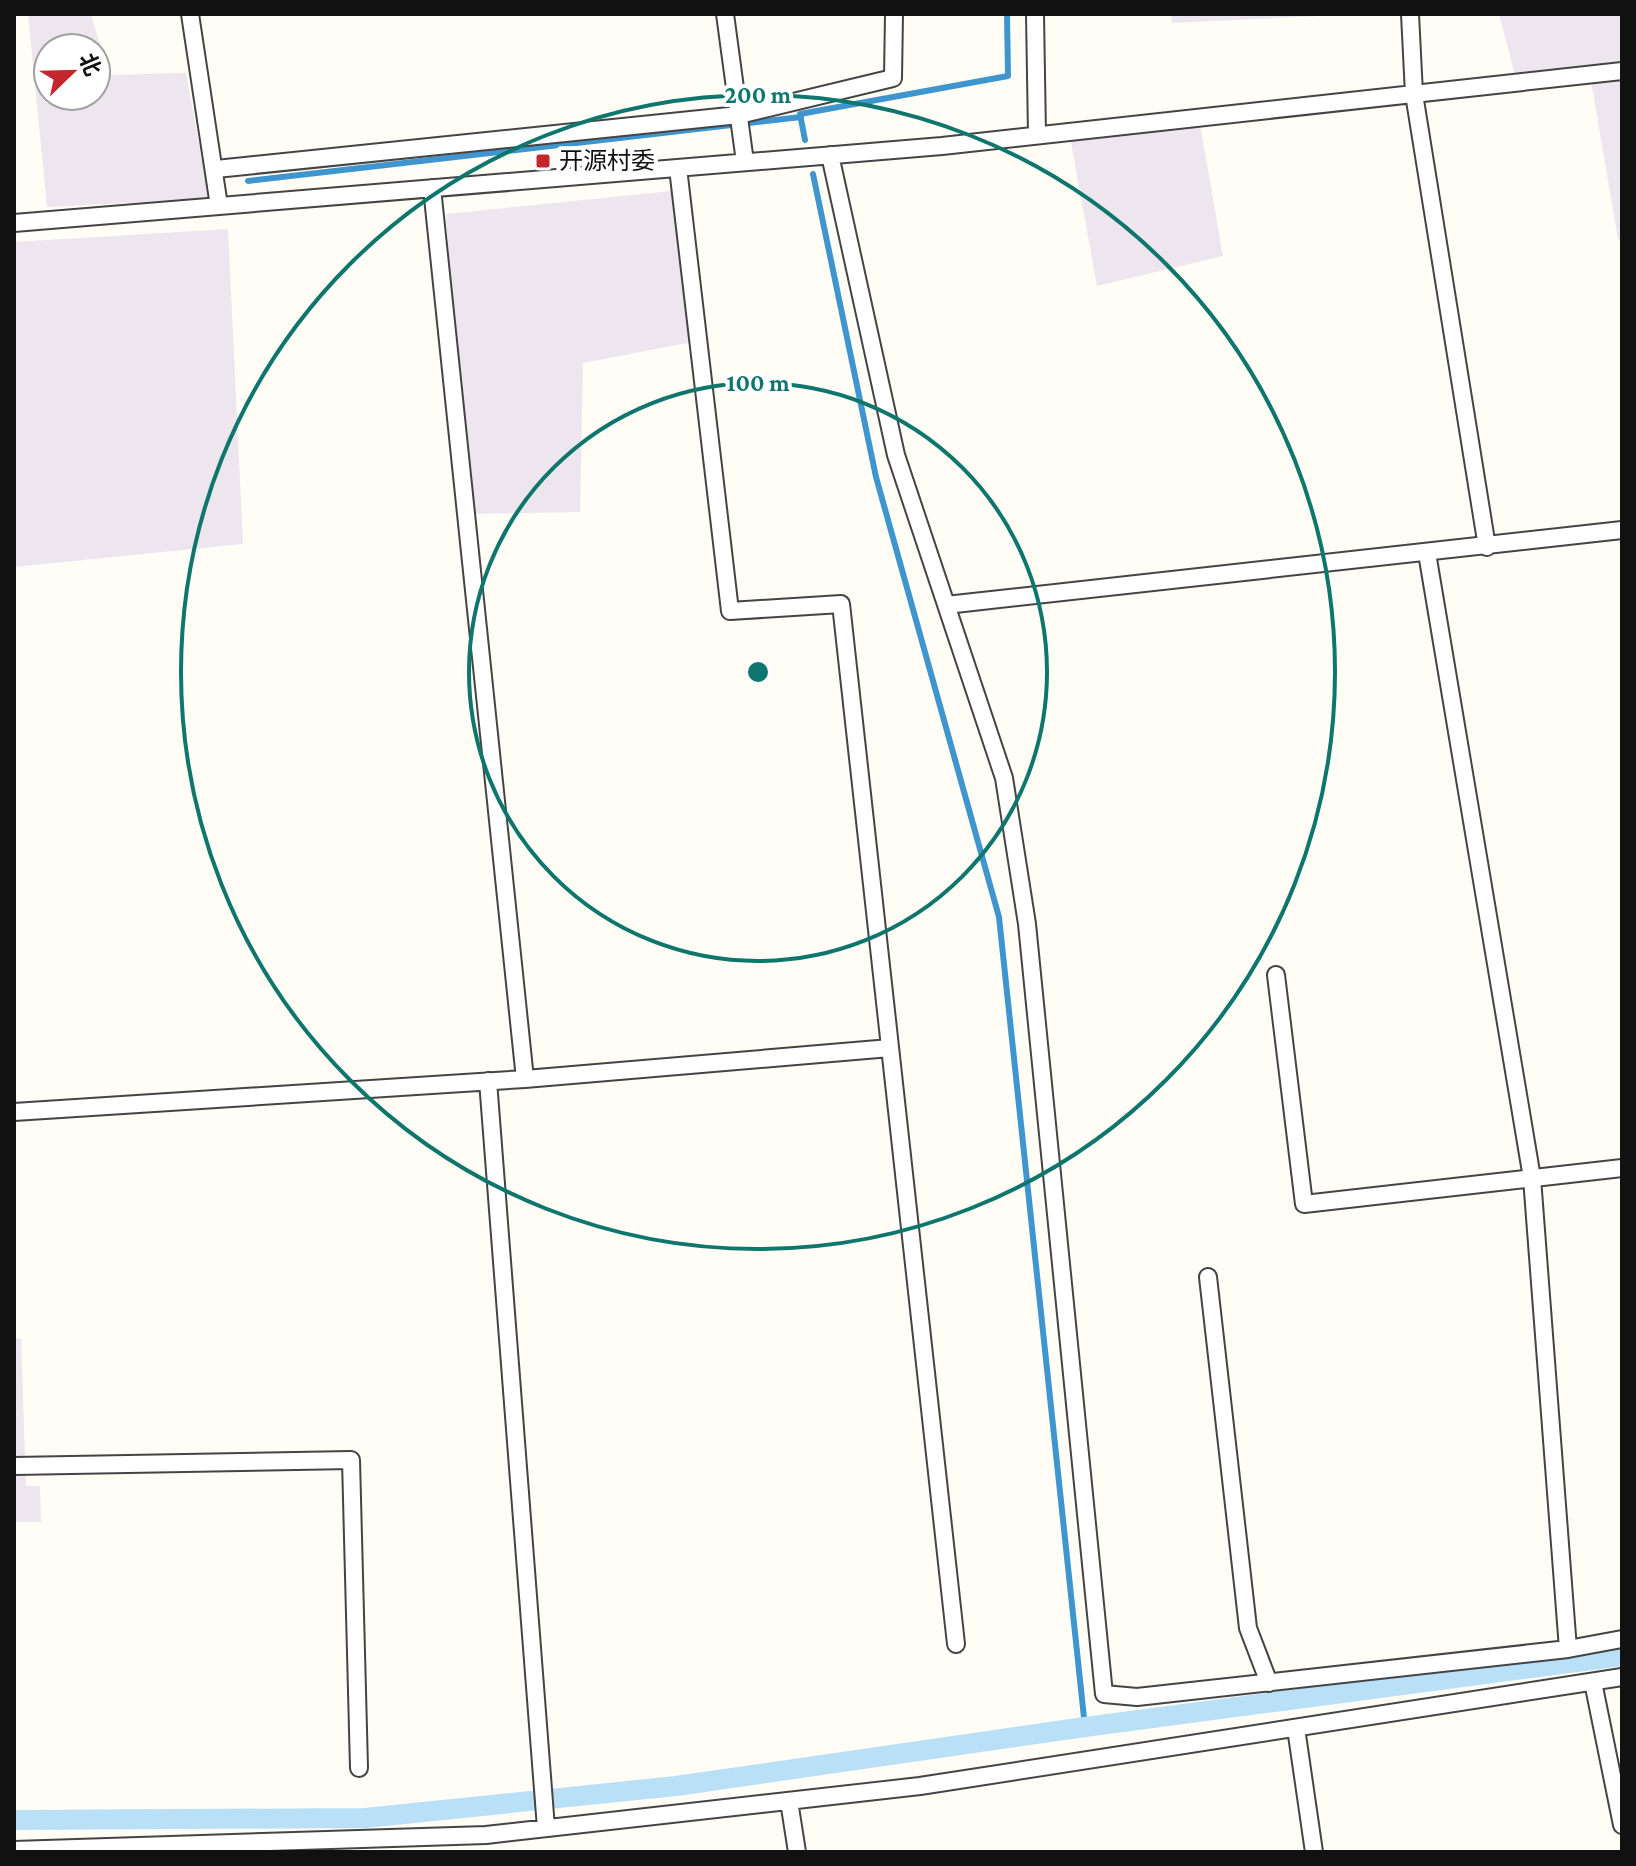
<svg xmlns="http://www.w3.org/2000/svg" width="1636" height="1866" font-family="'Crimson Pro','Noto Sans SC',serif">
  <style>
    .industrial { fill: #eee6ef; fill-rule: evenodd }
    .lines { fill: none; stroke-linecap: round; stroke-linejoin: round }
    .stream { stroke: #3f96cf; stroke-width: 6 }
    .canal { stroke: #b9e0f7; stroke-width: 20 }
    .minor-casing { stroke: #444; stroke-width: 20 }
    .minor { stroke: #fff; stroke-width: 16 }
    .ring { fill: none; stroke: #0f766e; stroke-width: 4 }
    .poi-dot { fill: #c4262e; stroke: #fff; stroke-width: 3 }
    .labels { text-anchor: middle; stroke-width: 8; stroke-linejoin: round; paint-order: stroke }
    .poi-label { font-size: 24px; fill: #111; stroke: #fff; text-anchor: start }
    .centre { fill: #0f766e; stroke: #fff; stroke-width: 4 }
    .ring-label { font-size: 24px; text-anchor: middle; font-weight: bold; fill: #0f766e; stroke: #fff; stroke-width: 8; stroke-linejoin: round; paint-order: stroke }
  </style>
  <rect width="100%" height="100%" fill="#fffdf5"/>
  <path class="industrial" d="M28 14H91L109 75 186 73 209 199 47 207ZM48 48H96V96H48Z
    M1171 14H1362L1172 23Z
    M1499 14H1622V240H1618L1590 75 1517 83Z
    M1199 118 1223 256 1097 286 1069 132Z
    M680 190 698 341 583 363 580 512 466 514 446 214Z
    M228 229 243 544 14 567V242Z
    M21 1338 26 1486H40L41 1522H14V1339Z"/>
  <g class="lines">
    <path class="stream" d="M805 140 800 114 1008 76 1007 14
      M813 174 876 477 999 917 1085 1727
      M248 181 801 117"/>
    <path class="canal" d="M14 1820 365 1818 676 1786 1085 1727 1622 1656"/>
    <defs>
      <path id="minor" d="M190 14 219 206
        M725 14 745 162
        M1035 14 1037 135
        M1410 14 1414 94 1487 547
        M830 155 896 455 1004 778 1027 924 1104 1694 1137 1697 1568 1649 1622 1639
        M678 168 730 611 841 604 956 1644
        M216 169 739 115 893 78 894 14
        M432 188 525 1079
        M14 223 942 146 1622 71
        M1427 553 1532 1178 1568 1649
        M946 605 1622 530
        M1276 975 1304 1204 1622 1168
        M488 1081 546 1828
        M14 1112 525 1079 890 1048
        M1208 1277 1248 1628 1269 1683
        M14 1466 351 1460 359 1768
        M1593 1682 1622 1825
        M1296 1728 1314 1852
        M789 1801 797 1852
        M14 1850 486 1835 920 1786 1622 1677"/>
    </defs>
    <use href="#minor" class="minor-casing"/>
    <use href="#minor" class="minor"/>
  </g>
  <g class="ring">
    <circle cx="758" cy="672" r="289"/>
    <circle cx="758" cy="672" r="577"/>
  </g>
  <rect class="poi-dot" x="535" y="153" width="16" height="16" rx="4"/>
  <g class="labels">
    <g class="poi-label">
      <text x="559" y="169">开源村委</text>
    </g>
  </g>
  <circle cx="758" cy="672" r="12" class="centre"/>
  <g class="ring-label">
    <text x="758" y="103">200 m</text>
    <text x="758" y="391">100 m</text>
  </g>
  <rect width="1636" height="1866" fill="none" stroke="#111111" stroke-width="32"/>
  <g transform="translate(72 72) rotate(67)"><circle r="38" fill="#ffffff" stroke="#a0a0a0" stroke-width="2"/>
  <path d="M0-6L14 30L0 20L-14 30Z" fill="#c4262e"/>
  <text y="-12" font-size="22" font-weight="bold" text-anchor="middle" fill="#111111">北</text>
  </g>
</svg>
